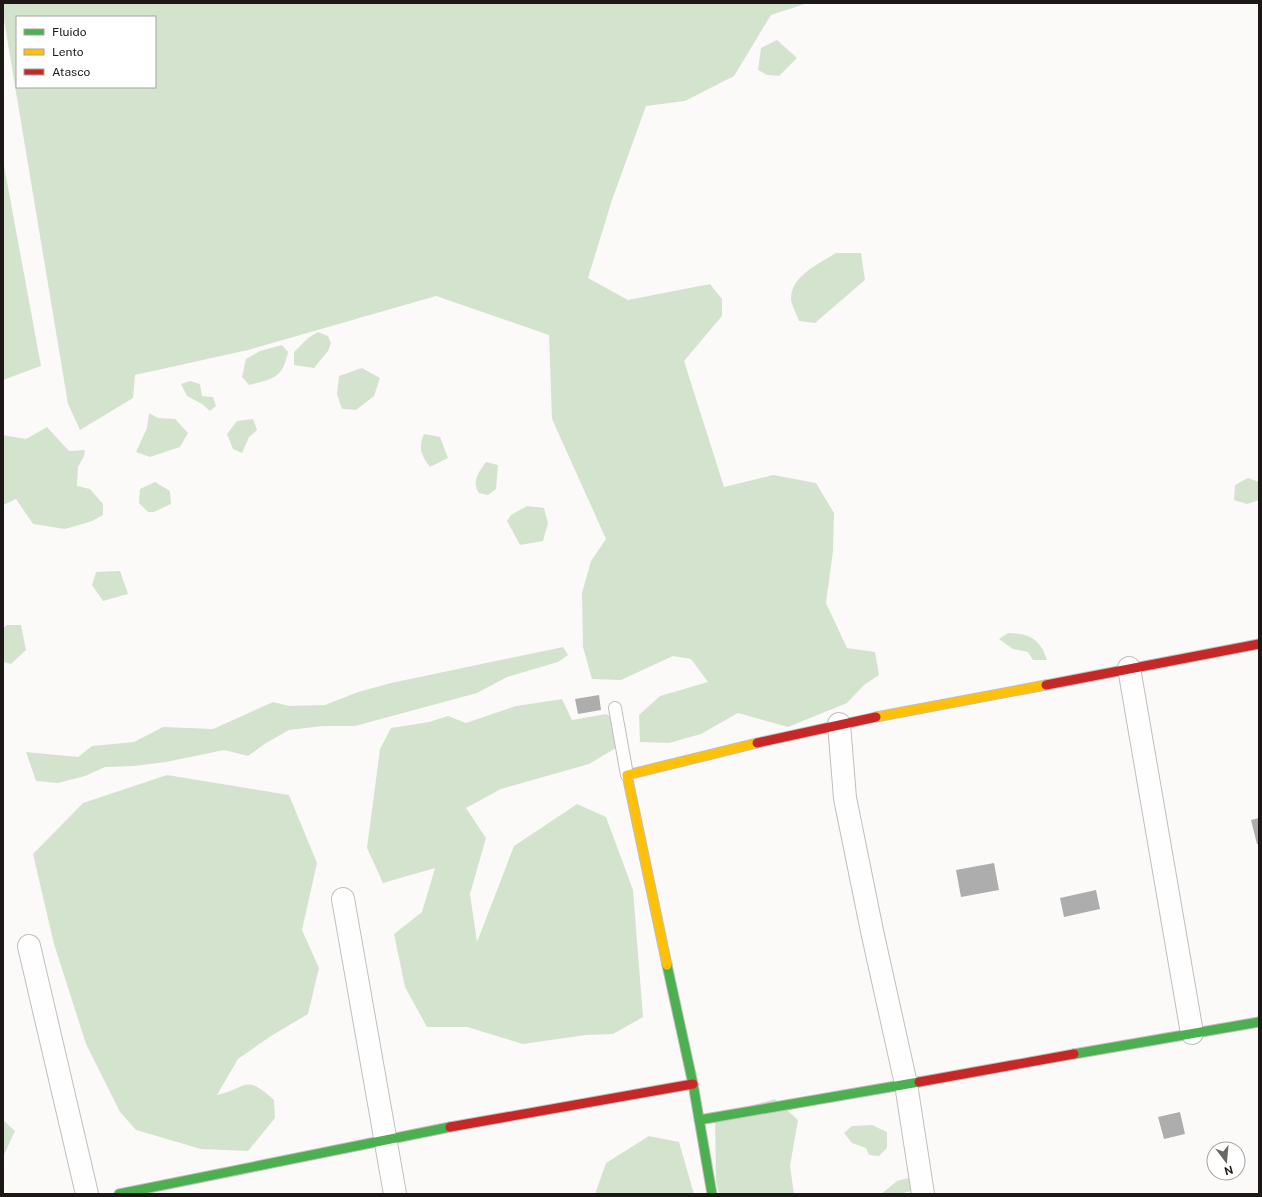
<svg xmlns="http://www.w3.org/2000/svg" width="1262" height="1197" font-family="'Public Sans',sans-serif">
  <style>
    .green { fill: #d4e3ce; fill-rule: evenodd }
    .building { fill: #aeadae }
    .lines { fill: none; stroke-linecap: round; stroke-linejoin: round }
    .lane-casing { stroke: #c1bebc; stroke-width: 14 }
    .street-casing { stroke: #c1bebc; stroke-width: 24 }
    .fast-casing { stroke: #c1bebc; stroke-width: 11 }
    .slow-casing { stroke: #c1bebc; stroke-width: 11 }
    .jam-casing { stroke: #c1bebc; stroke-width: 11 }
    .lane { stroke: #fffefe; stroke-width: 12 }
    .street { stroke: #fffefe; stroke-width: 22 }
    .fast { stroke: #4caf50; stroke-width: 9 }
    .slow { stroke: #ffc107; stroke-width: 9 }
    .jam { stroke: #c62828; stroke-width: 9 }
  </style>
  <rect width="100%" height="100%" fill="#fcfaf8"/>
  <path class="green" d="M3 3H808L771 15 734 76 685 101 646 106 612 200 588 278 628 300 710 284 722 299V316L684 361 724 487 773 475 816 483 834 513 833 551 826 603 847 648 875 652 879 675 864 685 847 703 788 727 738 713 701 734 669 743 640 742 639 715 660 696 708 682 691 659 673 656 621 680 592 679 583 647 582 593 591 561 606 539 552 419 549 335 436 296 248 350 135 375 133 398 80 430 68 404 3 14ZM17 17H155V87H17Z
    M777 40 797 58 779 76 767 75 758 70 761 48Z
    M3 160 41 366 3 380Z
    M836 253H861L865 280 815 323 799 321C797 315 792 306 791 300 790 276 819 264 836 253Z
    M318 332 328 336 331 343 328 351 314 368 294 365V352L308 338Z
    M282 345 288 352C283 378 273 379 249 385L242 377 246 359 260 351Z
    M362 368 380 378 374 396 356 410 342 409 337 394 339 376Z
    M190 381 200 384 202 396 213 397 216 406 210 411 202 404 187 396 181 384Z
    M149 413 158 418 175 419 188 433 180 447 150 457 136 452 147 428Z
    M253 419 257 430 249 437 242 453 233 449 227 434 237 421Z
    M47 427 69 451 85 450 84 456 78 467 77 486 90 489 103 504V515L92 521 65 529 33 524 16 499 3 505V435L26 439Z
    M424 434 440 437 448 458 430 467C421 455 418 448 424 434Z
    M486 462 498 465 496 489 488 495 479 493C471 481 479 472 486 462Z
    M1248 478 1259 482V500L1247 504 1234 500 1235 485Z
    M155 482 170 491 171 504 154 512H148L139 503 140 489Z
    M527 506 544 508 548 523 543 541 520 545 507 521 511 515Z
    M120 571 128 594 103 601 92 585 96 572Z
    M7 625H21L26 650 11 664 3 662V628Z
    M1008 633C1029 634 1040 638 1047 660H1033L1028 652 1013 649 999 639Z
    M563 647 568 655 558 662 507 677 477 693 355 726H323L289 730 266 743 248 756 224 750 166 762 134 766 105 767 85 776 58 783 36 781 26 752 78 757 92 746 134 742 163 727 213 729 273 702 289 706 325 705 358 692 391 683Z
    M562 699 572 720 606 714 616 720V748L589 764 501 789 466 808 486 838 470 894 477 942 514 846 577 804 606 817 633 890 643 1017 613 1034 586 1035 523 1044 467 1027H427L405 987 394 934 422 912 435 868 383 883 367 848 380 749 391 728 429 722 448 716 466 723 516 706Z
    M167 775 289 795 317 863 302 930 319 968 308 1014 271 1036 238 1059 217 1095C248 1088 244 1073 274 1100L275 1118 248 1151 201 1149 136 1130 120 1112 86 1044 54 944 33 854 83 803Z
    M775 1099 798 1120 790 1166 794 1194H719L716 1181 715 1116Z
    M3 1120 15 1131 3 1157Z
    M872 1125 887 1132V1148L879 1156 869 1155 866 1148 852 1143 844 1133 852 1126Z
    M649 1136 679 1142 694 1194H595L606 1163Z
    M912 1177V1191L898 1194H881L897 1181Z"/>
  <path class="building" d="M599 695 601 710 578 714 575 699Z
    M1259 818V844H1257L1251 820Z
    M994 863 999 890 961 897 956 870Z
    M1096 890 1100 909 1064 917 1060 898Z
    M1180 1112 1185 1134 1164 1139 1158 1117Z"/>
  <g class="lines">
    <defs>
      <path id="lane" d="M615 708 627 775"/>
      <path id="street" d="M1129 668 1192 1033
        M839 724 845 798 872 931 906 1084 923 1194
        M343 899 395 1194
        M29 946 87 1194"/>
      <path id="fast" d="M667 965 693 1084 712 1194
        M1074 1054 1259 1022
        M699 1120 919 1082
        M119 1194 450 1127"/>
      <path id="slow" d="M876 717 1046 685
        M667 965 627 775 757 743"/>
      <path id="jam" d="M1046 685 1259 644
        M757 743 876 717
        M919 1082 1074 1054
        M450 1127 693 1084"/>
    </defs>
    <use href="#lane" class="lane-casing"/>
    <use href="#street" class="street-casing"/>
    <use href="#fast" class="fast-casing"/>
    <use href="#slow" class="slow-casing"/>
    <use href="#jam" class="jam-casing"/>
    <use href="#lane" class="lane"/>
    <use href="#street" class="street"/>
    <use href="#fast" class="fast"/>
    <use href="#slow" class="slow"/>
    <use href="#jam" class="jam"/>
  </g>
  <rect width="1262" height="1197" fill="none" stroke="#1d1815" stroke-width="8"/>
  <rect x="16" y="16" width="140" height="72" fill="#ffffff" stroke="#a5a3a1"/>
  <rect x="24" y="29" width="20" height="6" fill="#4caf50" stroke="#a5a3a1"/>
  <text x="52" y="36" font-size="12" fill="#1d1815">Fluido</text>
  <rect x="24" y="49" width="20" height="6" fill="#ffc107" stroke="#a5a3a1"/>
  <text x="52" y="56" font-size="12" fill="#1d1815">Lento</text>
  <rect x="24" y="69" width="20" height="6" fill="#c62828" stroke="#a5a3a1"/>
  <text x="52" y="76" font-size="12" fill="#1d1815">Atasco</text>
  <g transform="translate(1226 1161) rotate(164)"><circle r="19" fill="#ffffff" stroke="#a5a3a1"/>
  <path d="M0-3L7 15L0 10L-7 15Z" fill="#6b6764"/>
  <text y="-6" font-size="11" font-weight="bold" text-anchor="middle" fill="#1d1815">N</text>
  </g>
</svg>
